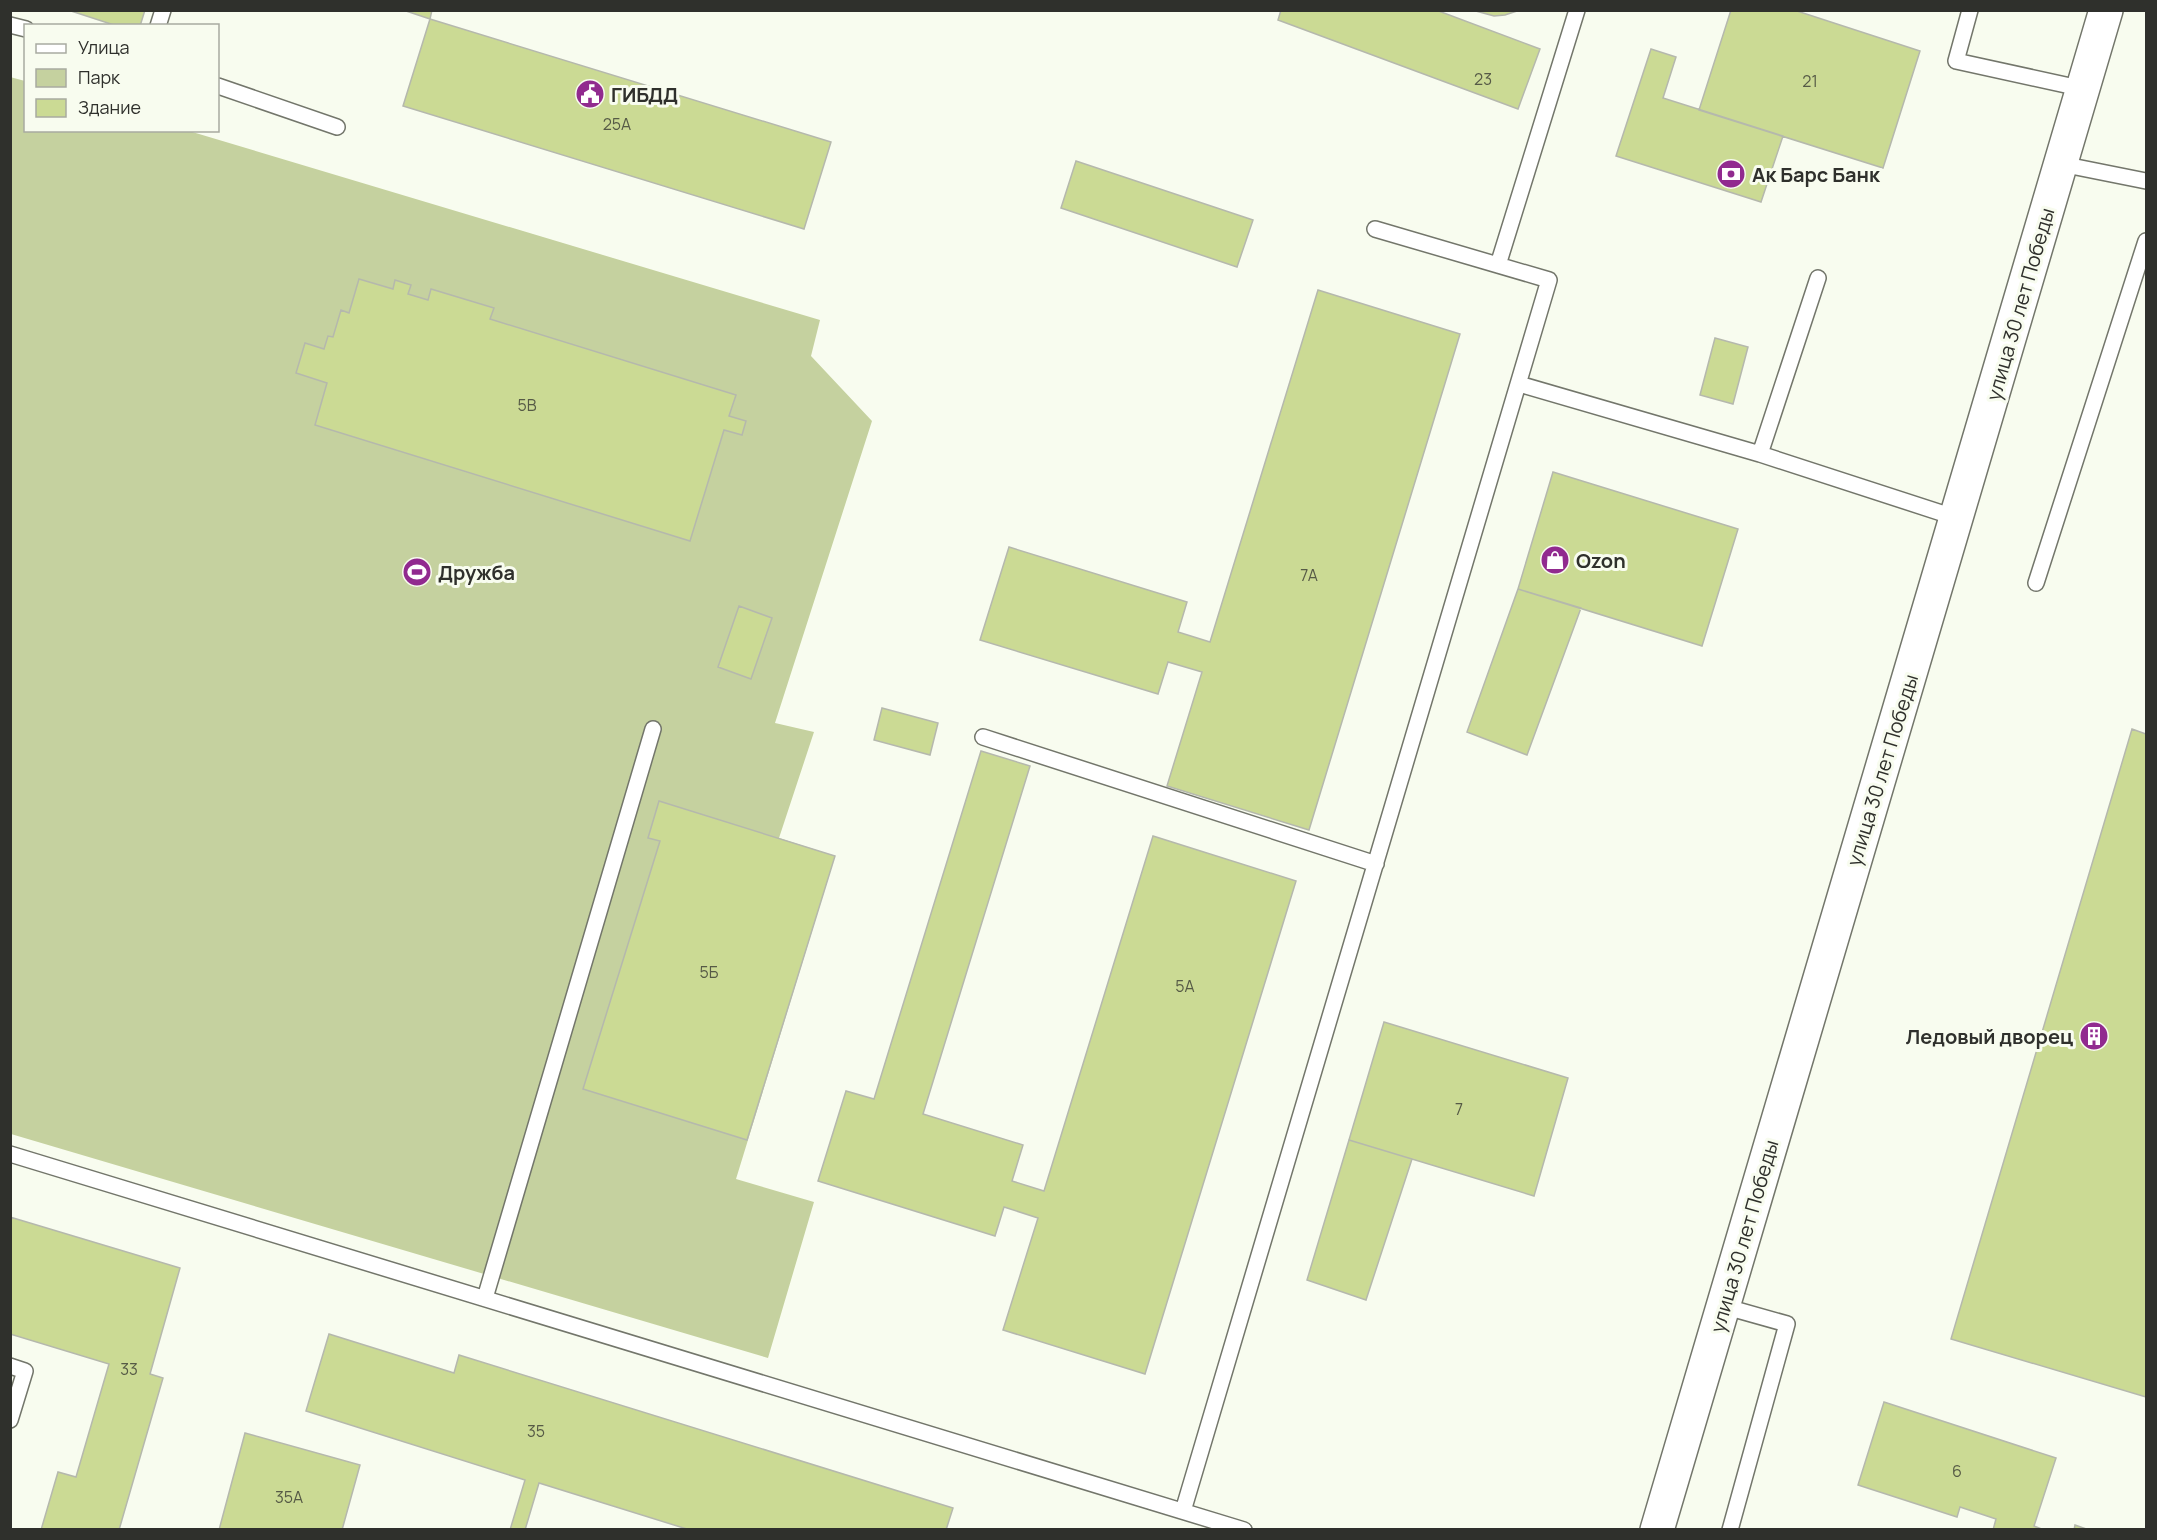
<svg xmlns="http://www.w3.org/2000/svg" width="2157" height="1540" viewBox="0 0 2157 1540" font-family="Manrope,sans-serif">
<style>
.green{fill:#c5d19f}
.building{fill:#cbda94;stroke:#b5b8ad;stroke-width:1.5}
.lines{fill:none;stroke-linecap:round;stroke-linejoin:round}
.service-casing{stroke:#73766b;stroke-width:18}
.tertiary-casing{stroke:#73766b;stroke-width:36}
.service{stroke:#fff;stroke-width:15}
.tertiary{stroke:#fff;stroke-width:33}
.labels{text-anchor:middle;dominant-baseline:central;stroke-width:6;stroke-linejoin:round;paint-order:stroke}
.number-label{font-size:16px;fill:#565a46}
.poi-label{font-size:20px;font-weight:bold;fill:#2f302c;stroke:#f8fcef;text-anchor:start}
.street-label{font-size:20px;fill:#2f302c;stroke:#f8fcef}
</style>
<rect width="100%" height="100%" fill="#f8fcef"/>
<path class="green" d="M 10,77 L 25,81 L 26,130 L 189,131 L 820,320 L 811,356 L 872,421 L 775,723 L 814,732 L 779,838 L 835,856 L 736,1179 L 814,1202 L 768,1358 L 11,1134 Z"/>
<path class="building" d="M 68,10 L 145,10 L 140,26 L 117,26 Z
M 403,10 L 432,10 L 430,19 Z
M 1281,10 L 1436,10 L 1540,49 L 1518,109 L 1278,20 Z
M 1472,10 L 1520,10 L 1505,15 L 1494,16 Z
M 1731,10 L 1794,10 L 1920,51 L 1883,168 L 1699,110 Z
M 430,19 L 831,142 L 804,229 L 403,106 Z
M 1651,49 L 1676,57 L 1663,98 L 1783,136 L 1761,202 L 1616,156 Z
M 1076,161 L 1253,220 L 1237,267 L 1061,208 Z
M 359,279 L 393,289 L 395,280 L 411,285 L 408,294 L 428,300 L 431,289 L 494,308 L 490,319 L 736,395 L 729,416 L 746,421 L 742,435 L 724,430 L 690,541 L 315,425 L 327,383 L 296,373 L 305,343 L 324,349 L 328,336 L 333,337 L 341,310 L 349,313 Z
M 1318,290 L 1460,334 L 1309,830 L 1167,786 L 1202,672 L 1168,662 L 1158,694 L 980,640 L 1009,547 L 1187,602 L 1178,632 L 1210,642 Z
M 1715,338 L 1748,347 L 1733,404 L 1700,395 Z
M 1553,472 L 1738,529 L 1702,646 L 1518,589 Z
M 1518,589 L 1581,608 L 1527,755 L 1467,732 Z
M 739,606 L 772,618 L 751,679 L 718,667 Z
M 882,708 L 938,723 L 930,755 L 874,740 Z
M 2132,729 L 2146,734 L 2146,1397 L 1951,1339 Z
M 981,751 L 1030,766 L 923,1114 L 1023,1145 L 1012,1181 L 1044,1191 L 1153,836 L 1296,881 L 1145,1374 L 1003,1330 L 1038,1218 L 1004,1207 L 995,1236 L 818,1181 L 846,1091 L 874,1099 Z
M 659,801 L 835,856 L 747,1140 L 583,1089 L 660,841 L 648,838 Z
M 1384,1022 L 1568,1078 L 1534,1196 L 1349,1140 Z
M 1349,1140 L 1412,1159 L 1366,1300 L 1307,1280 Z
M 10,1217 L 180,1268 L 150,1374 L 163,1378 L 119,1530 L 41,1530 L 58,1472 L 76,1477 L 109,1364 L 10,1334 Z
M 329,1334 L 454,1373 L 459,1355 L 953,1508 L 946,1530 L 690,1530 L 539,1483 L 525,1530 L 510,1530 L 525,1480 L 306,1411 Z
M 1884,1402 L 2056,1458 L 2034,1526 L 2044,1530 L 1993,1530 L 1996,1519 L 1960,1507 L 1957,1517 L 1858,1485 Z
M 245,1433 L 360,1465 L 342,1530 L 219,1530 Z
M 2075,1525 L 2089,1530 L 2074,1530 Z"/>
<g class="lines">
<g class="service-casing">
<path id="service" d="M 1970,10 L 1956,61 L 2084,89
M 10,25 L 26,29
M 158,26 L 163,10
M 218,86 L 337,127
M 2061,164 L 2146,181
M 1498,265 L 1577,10
M 1519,384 L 1760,454 L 1957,518
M 1760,454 L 1818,278
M 2036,583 L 2146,241
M 983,737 L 1376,864
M 10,1154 L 1244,1530
M 485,1298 L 653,729
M 1723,1306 L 1787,1324 L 1730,1530
M 10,1366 L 25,1371 L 10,1420
M 1183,1511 L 1549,280 L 1375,229"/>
</g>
<g class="tertiary-casing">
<path id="tertiary" d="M 1657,1530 L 2106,10"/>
</g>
<use href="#service" class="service"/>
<use href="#tertiary" class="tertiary"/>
</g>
<defs>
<g id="civic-disc" transform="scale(1.5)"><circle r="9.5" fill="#912a8f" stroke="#f8fcef"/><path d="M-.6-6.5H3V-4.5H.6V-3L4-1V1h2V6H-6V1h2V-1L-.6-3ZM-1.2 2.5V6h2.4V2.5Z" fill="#fff"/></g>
<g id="bank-disc" transform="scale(1.5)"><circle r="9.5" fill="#912a8f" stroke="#f8fcef"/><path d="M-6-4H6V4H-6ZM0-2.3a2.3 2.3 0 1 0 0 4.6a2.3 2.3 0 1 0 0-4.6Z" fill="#fff"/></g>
<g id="shop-disc" transform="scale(1.5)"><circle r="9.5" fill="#912a8f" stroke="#f8fcef"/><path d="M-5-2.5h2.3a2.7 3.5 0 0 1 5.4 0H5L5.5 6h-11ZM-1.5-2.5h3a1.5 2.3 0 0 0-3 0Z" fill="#fff"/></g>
<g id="stadium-disc" transform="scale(1.5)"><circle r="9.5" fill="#912a8f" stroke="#f8fcef"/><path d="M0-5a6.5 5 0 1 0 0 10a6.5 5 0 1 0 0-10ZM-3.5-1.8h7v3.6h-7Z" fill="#fff"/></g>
<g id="building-disc" transform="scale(1.5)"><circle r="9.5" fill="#912a8f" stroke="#f8fcef"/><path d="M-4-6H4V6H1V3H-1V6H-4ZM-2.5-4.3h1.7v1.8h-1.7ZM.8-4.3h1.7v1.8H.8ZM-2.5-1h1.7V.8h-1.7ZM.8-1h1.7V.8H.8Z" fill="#fff"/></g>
</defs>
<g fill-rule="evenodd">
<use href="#civic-disc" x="590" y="94"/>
<use href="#bank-disc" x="1731" y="174"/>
<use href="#shop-disc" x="1555" y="560"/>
<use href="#stadium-disc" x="417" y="572"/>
<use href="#building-disc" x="2094" y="1036"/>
</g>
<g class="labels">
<g class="number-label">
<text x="1483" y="79">23</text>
<text x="1810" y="81">21</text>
<text x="617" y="124">25А</text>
<text x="527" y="405">5В</text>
<text x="1309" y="575">7А</text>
<text x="709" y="972">5Б</text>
<text x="1185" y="986">5А</text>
<text x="1459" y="1109">7</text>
<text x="129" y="1369">33</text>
<text x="536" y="1431">35</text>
<text x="1957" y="1471">6</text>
<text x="289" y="1497">35А</text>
</g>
<g class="poi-label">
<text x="611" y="94">ГИБДД</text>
<text x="1752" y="174">Ак Барс Банк</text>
<text x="1576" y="560">Ozon</text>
<text x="438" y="572">Дружба</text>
<text x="2073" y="1036" text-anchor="end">Ледовый дворец</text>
</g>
<g class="street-label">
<text transform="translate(2020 304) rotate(-74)">улица 30 лет Победы</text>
<text transform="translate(1882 770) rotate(-73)">улица 30 лет Победы</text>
<text transform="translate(1744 1236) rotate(-74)">улица 30 лет Победы</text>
</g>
</g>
<rect width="2157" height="1540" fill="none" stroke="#2f302c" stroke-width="24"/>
<rect x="24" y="24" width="195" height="108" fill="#f8fcef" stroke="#a8aaa1" stroke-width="1.5"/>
<rect x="36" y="44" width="30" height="9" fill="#ffffff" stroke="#a8aaa1" stroke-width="1.5"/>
<text x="78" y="54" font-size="18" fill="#2f302c">Улица</text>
<rect x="36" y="69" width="30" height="18" fill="#c5d19f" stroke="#a8aaa1" stroke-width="1.5"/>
<text x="78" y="84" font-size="18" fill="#2f302c">Парк</text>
<rect x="36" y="99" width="30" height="18" fill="#cbda94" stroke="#a8aaa1" stroke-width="1.5"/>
<text x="78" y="114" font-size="18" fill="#2f302c">Здание</text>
</svg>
